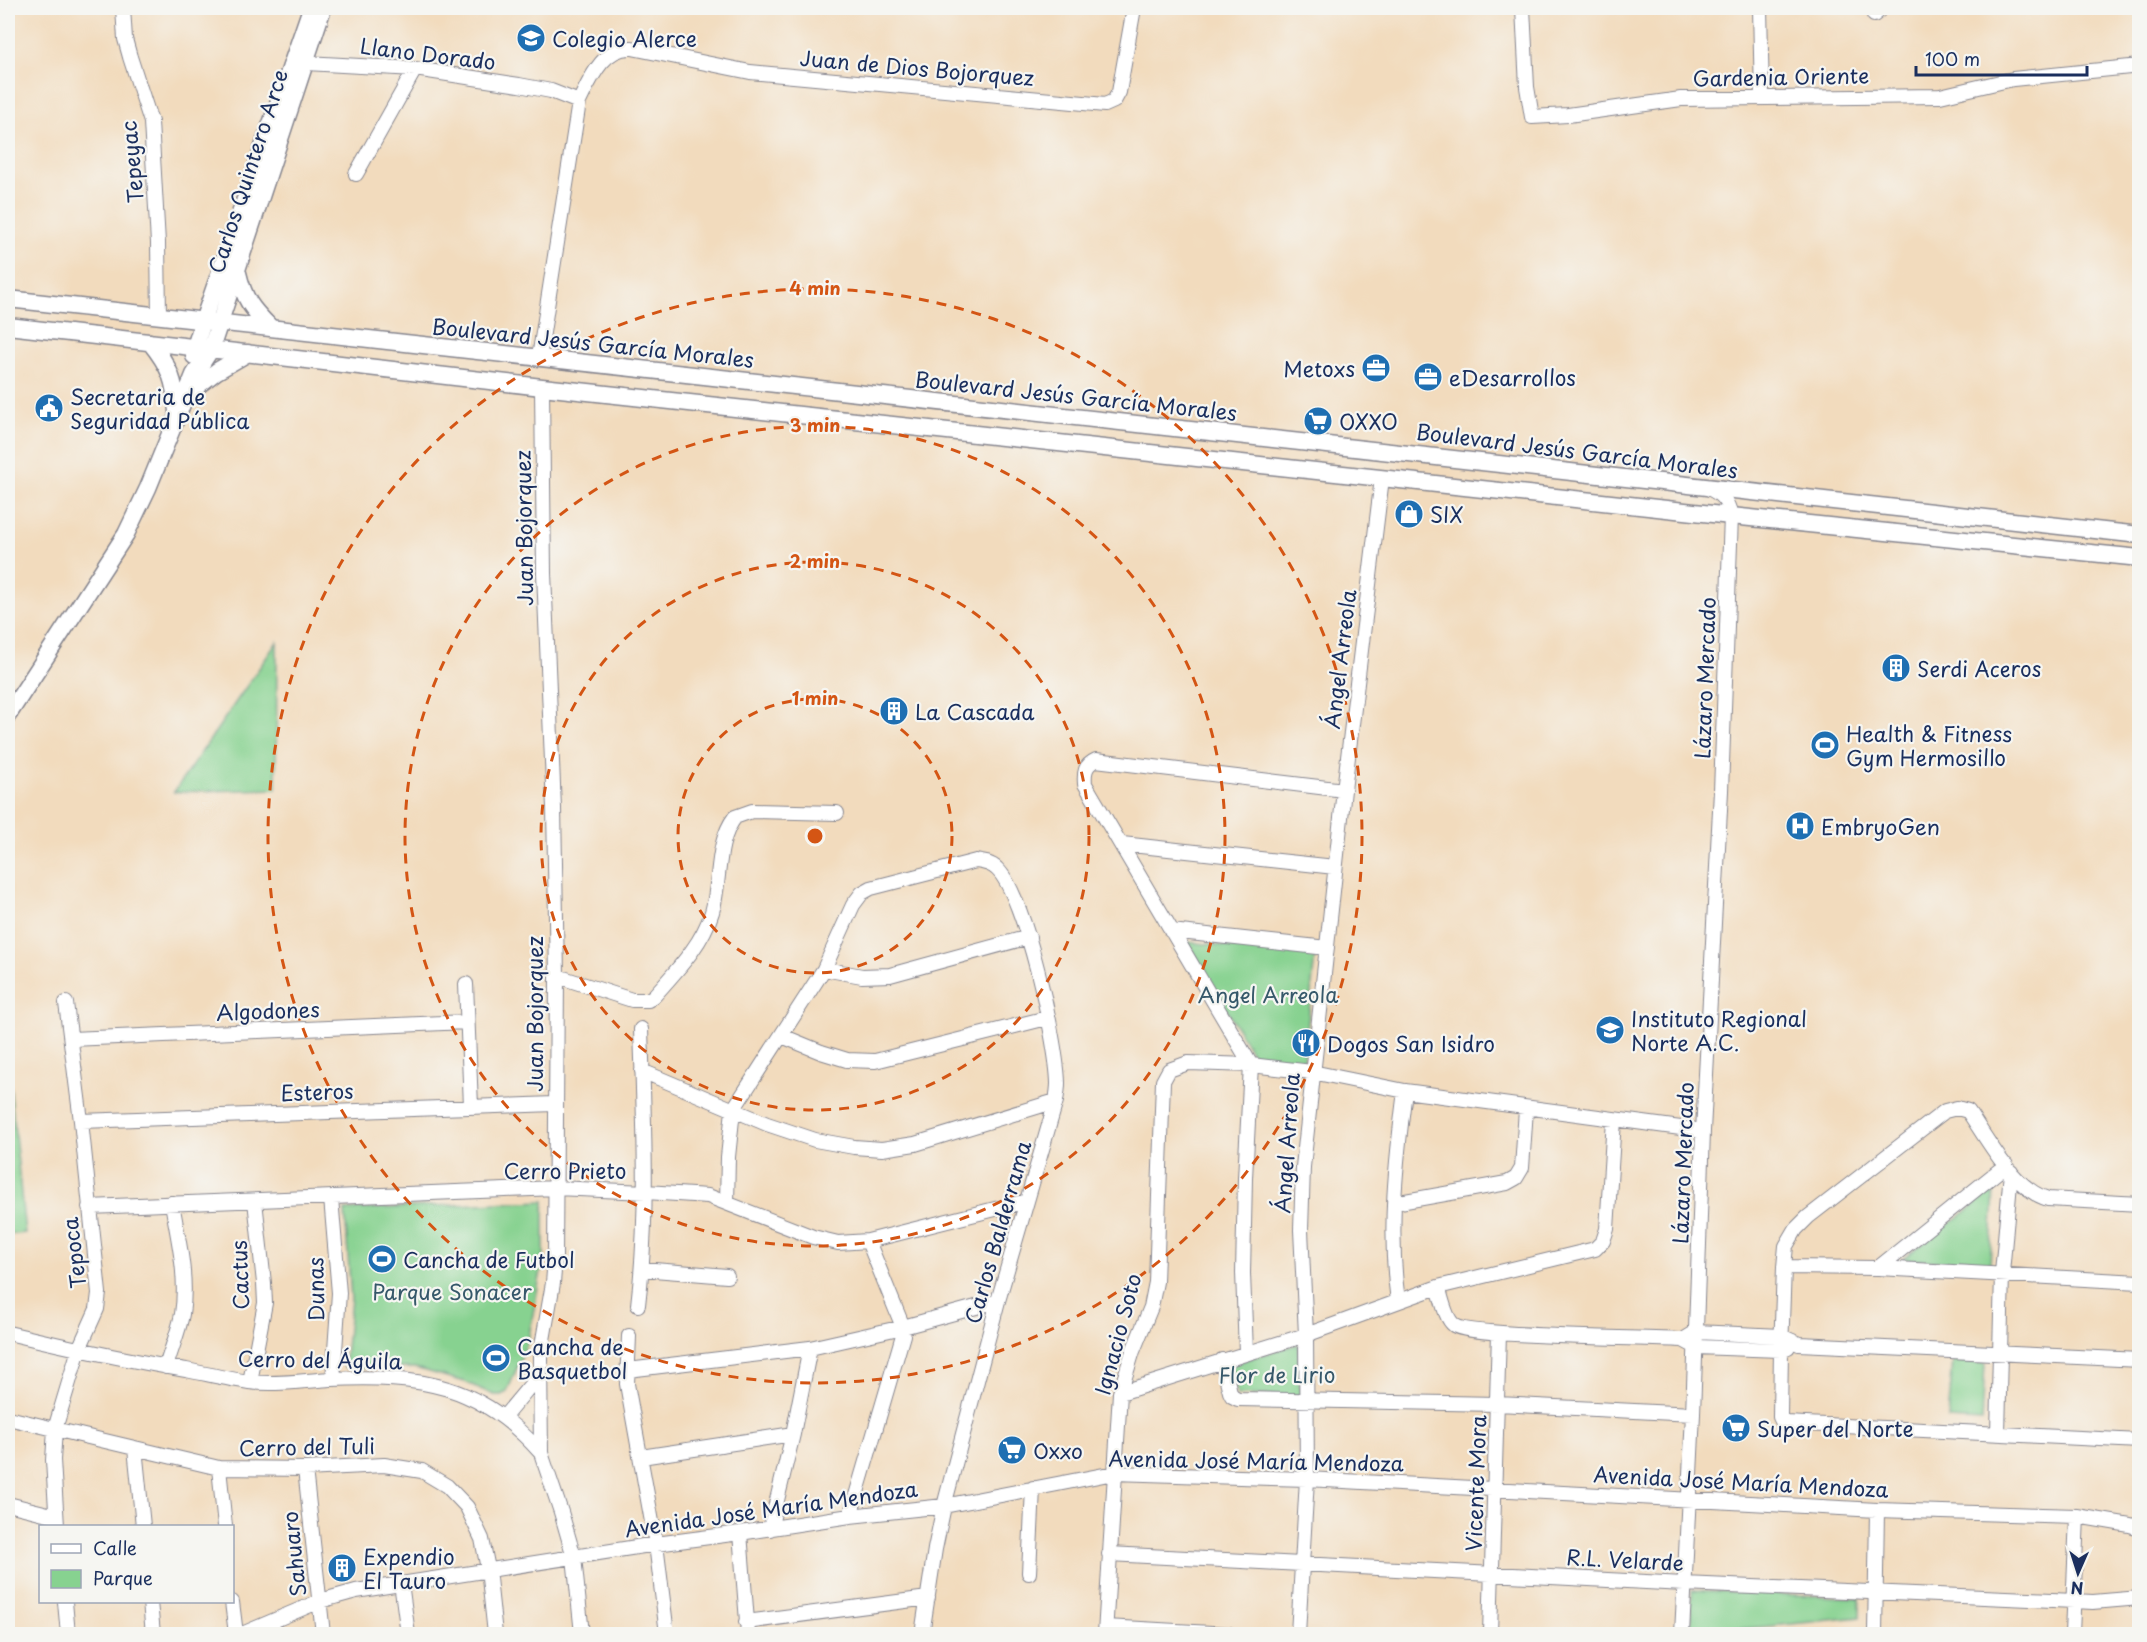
<svg xmlns="http://www.w3.org/2000/svg" width="2147" height="1642" viewBox="0 0 2147 1642" font-family="'Playpen Sans',sans-serif">
<style>
.green{fill:#87d290;stroke:#518077;stroke-width:1.5}
.lines{fill:none;stroke-linecap:round;stroke-linejoin:round}
.minor-casing{stroke:#86858e;stroke-width:16}
.major-casing{stroke:#86858e;stroke-width:19}
.minor{stroke:#fff;stroke-width:14}
.major{stroke:#fff;stroke-width:16}
.ring{fill:none;stroke:#d45514;stroke-width:3;stroke-dasharray:10 8}
.labels{text-anchor:middle;dominant-baseline:central;stroke-width:4.5;stroke-linejoin:round;paint-order:stroke}
.poi-label{font-size:21px;fill:#1b2f5e;stroke:#f6f6f2;text-anchor:start}
.street-label{font-size:21px;fill:#1b2f5e;stroke:#f6f6f2}
.park-label{font-size:21px;fill:#36586a;stroke:#f6f6f2}
.centre{fill:#d45514;stroke:#f6f6f2;stroke-width:3}
.ring-label{font-size:18px;text-anchor:middle;font-weight:bold;fill:#d45514;stroke:#f6f6f2;stroke-width:4.5;stroke-linejoin:round;paint-order:stroke}
</style>
<rect width="100%" height="100%" fill="#f6f6f2"/>
<filter id="ink" filterUnits="userSpaceOnUse"><feTurbulence type="fractalNoise" baseFrequency=".0167" numOctaves="2"/><feDisplacementMap in="SourceGraphic" scale="12" xChannelSelector="R" yChannelSelector="G"/><feConvolveMatrix kernelMatrix="1 2 1 2 8 2 1 2 1" color-interpolation-filters="sRGB"/></filter>
<filter id="wash" filterUnits="userSpaceOnUse"><feTurbulence type="fractalNoise" baseFrequency=".008" numOctaves="4" result="noise"/><feDisplacementMap in="SourceGraphic" scale="24" xChannelSelector="R" yChannelSelector="G"/><feGaussianBlur stdDeviation="1.35" result="paint"/><feColorMatrix in="noise" values="0 0 0 0 0 0 0 0 0 0 0 0 0 0 0 0 0 1.4 0 .05"/><feComposite in="paint" operator="in"/></filter>
<g filter="url(#wash)">
<rect width="100%" height="100%" fill="#f2dbbd"/>
<path class="green" d="M 277,642 L 276,789 L 174,792 Z
M 1187,942 L 1315,955 L 1304,1061 L 1253,1055 Z
M 8,1065 L 25,1233 L 8,1235 Z
M 1994,1191 L 1990,1265 L 1902,1259 Z
M 544,1201 L 544,1255 L 528,1341 L 507,1392 L 501,1395 L 494,1395 L 465,1382 L 415,1368 L 344,1368 L 351,1299 L 345,1210 Z
M 1298,1344 L 1300,1396 L 1237,1395 L 1231,1364 Z
M 1953,1361 L 1985,1363 L 1982,1421 L 1948,1419 Z
M 1692,1590 L 1860,1598 L 1860,1617 L 1690,1634 Z"/>
</g>
<g filter="url(#ink)">
<g class="lines">
<g class="minor-casing">
<path id="minor" d="M 123,8 L 125,39 L 130,57 L 151,122 L 158,243 L 159,316
M 1523,8 L 1527,87 L 1532,117 L 1568,115 L 1681,99 L 1940,96 L 2013,79 L 2140,66
M 1760,8 L 1762,98
M 1874,15 L 1882,8
M 306,63 L 415,69 L 519,85 L 551,91 L 579,102
M 356,174 L 415,69
M 539,358 L 579,102 C 590,80 603,46 632,48 L 750,72 L 1105,105 L 1114,101 L 1119,92 L 1134,8
M 542,387 L 544,573 L 554,808 L 557,976 L 555,1259 L 553,1283 L 540,1357 L 541,1453 L 561,1512 L 574,1557 L 582,1634
M 1122,844 L 1335,867
M 1171,931 L 1327,948
M 824,969 L 862,976 L 890,975 L 1029,937
M 557,976 L 632,1000 L 648,1000 L 654,996 C 676,971 702,945 712,912 C 721,882 715,843 735,817 L 752,811 L 837,813
M 466,984 L 471,1106
M 782,1036 L 821,1052 L 847,1060 L 875,1061 L 1047,1018
M 71,1039 L 467,1022
M 642,1071 L 767,1124 L 815,1140 L 854,1147 L 882,1149 L 915,1144 L 1056,1101
M 81,1121 L 554,1104
M 331,1198 L 339,1293 L 333,1379
M 727,1203 L 728,1157 L 733,1110 L 824,969 L 853,905 L 862,893 L 871,888 L 976,861 C 983,862 991,863 997,869 C 1025,895 1057,1043 1058,1083 C 1058,1089 1057,1095 1056,1101 L 998,1301 L 944,1506 L 935,1549 L 922,1634
M 1394,1203 L 1507,1183 L 1516,1178 L 1522,1168 L 1526,1109
M 2140,1204 L 2048,1199 C 2013,1189 1988,1140 1968,1111 L 1957,1108 L 1945,1111 L 1808,1217 L 1796,1229 L 1786,1246 L 1784,1267 L 1781,1350 L 1780,1417 L 1782,1421 L 1786,1423 L 2140,1441
M 89,1207 L 556,1188 L 646,1192 L 708,1196 L 813,1237 L 838,1243 L 868,1241 L 1027,1201
M 1784,1267 L 1878,1268 L 2140,1282
M 1878,1268 L 2006,1165
M 642,1269 L 727,1276
M 1438,1287 C 1442,1298 1445,1318 1454,1325 C 1467,1337 1652,1338 1683,1340 L 1696,1347 L 1781,1350 L 1788,1347
M 1398,1301 C 1388,1231 1396,1161 1405,1091
M 638,1305 C 649,1213 644,1121 641,1029
M 8,1333 C 67,1347 126,1360 186,1370 C 207,1374 228,1379 249,1382 C 277,1385 304,1381 331,1379 C 420,1375 481,1384 541,1453
M 629,1336 L 627,1384 L 656,1544 L 667,1634
M 1683,1340 L 1696,1332 L 1781,1336 L 1799,1344 L 2140,1360
M 1246,1353 L 1243,1273 L 1245,1178 L 1251,1065 L 1085,784 C 1084,772 1085,765 1096,760 L 1344,790
M 1222,1360 L 1230,1392 L 1232,1396 L 1238,1399 L 1498,1404 L 1693,1414
M 166,1367 C 171,1349 179,1331 182,1314 C 188,1277 178,1239 172,1203
M 628,1370 L 810,1348 L 903,1327 L 998,1301
M 250,1382 L 265,1303 L 264,1283 L 255,1201
M 1120,1393 L 1306,1335 L 1438,1287 L 1595,1249 L 1603,1241 L 1607,1229 L 1614,1120
M 504,1417 L 539,1375
M 8,1418 L 219,1468 L 305,1469 L 384,1465 L 422,1471 L 447,1486 L 467,1507 L 482,1539 L 488,1569 L 495,1634
M 1998,1433 L 2002,1273 L 2011,1172
M 135,1448 L 143,1526
M 641,1457 L 793,1434
M 219,1468 L 225,1526
M 305,1469 L 323,1634
M 8,1504 L 56,1516
M 850,1516 L 903,1335 L 903,1327 L 868,1241
M 57,1526 L 53,1460 L 55,1429 L 79,1349 L 97,1309 L 99,1293 L 81,1121 L 66,1003
M 770,1529 L 793,1434 L 810,1348
M 740,1533 L 748,1634
M 1109,1554 L 1684,1584 L 2074,1601 L 2093,1602 L 2140,1598
M 1029,1573 L 1033,1488
M 401,1583 L 408,1634
M 65,1602 L 68,1634
M 150,1602 L 153,1634
M 232,1602 L 236,1634
M 746,1622 L 928,1598
M 1106,1627 L 1229,1634
M 242,1634 L 320,1601 L 356,1591 L 656,1544 L 740,1533 L 850,1516 L 944,1506 L 1114,1473 L 1307,1479 L 1877,1510 L 2077,1516 L 2130,1525 L 2140,1528
M 1105,1634 L 1120,1393 L 1133,1351 L 1151,1307 L 1156,1282 L 1163,1081 L 1169,1070 L 1188,1063 L 1251,1065 L 1312,1072 L 1405,1091 L 1703,1131
M 1298,1634 L 1307,1479 L 1306,1335 L 1301,1230 L 1303,1167 L 1344,790 L 1382,478
M 1490,1634 L 1499,1333
M 1682,1634 L 1693,1414 L 1703,1131 L 1721,791 L 1731,516 C 1728,502 1722,494 1708,488
M 1875,1634 L 1877,1510
M 2072,1634 L 2077,1516"/>
</g>
<g class="major-casing">
<path id="major" d="M 238,273 C 244,299 251,308 270,327
M 8,299 L 2140,535
M 8,326 L 542,387 L 1731,516 L 2140,558
M 150,342 C 170,367 175,380 177,412
M 194,356 L 195,347 L 203,321 L 311,8
M 187,394 L 217,371 L 248,353
M 8,715 L 126,534 L 148,488 L 194,375 L 211,349 L 323,8"/>
</g>
<use href="#minor" class="minor"/>
<use href="#major" class="major"/>
</g>
</g>
<g class="ring">
<circle cx="815" cy="836" r="137"/>
<circle cx="815" cy="836" r="274"/>
<circle cx="815" cy="836" r="410"/>
<circle cx="815" cy="836" r="547"/>
</g>
<defs>
<g id="school-disc" transform="scale(1.5)"><circle r="9.5" fill="#1f6fb2" stroke="#f6f6f2"/><path d="M0-5L7-2L0 1L-7-2ZM-4 1L0 2.5L4 1V4Q0 6-4 4Z" fill="#fff"/></g>
<g id="office-disc" transform="scale(1.5)"><circle r="9.5" fill="#1f6fb2" stroke="#f6f6f2"/><path d="M-6-3h4V-5.5h4V-3h4V5H-6ZM-1-4.5V-3h2v-1.5ZM-6 0V1H6V0Z" fill="#fff"/></g>
<g id="civic-disc" transform="scale(1.5)"><circle r="9.5" fill="#1f6fb2" stroke="#f6f6f2"/><path d="M-.6-6.5H3V-4.5H.6V-3L4-1V1h2V6H-6V1h2V-1L-.6-3ZM-1.2 2.5V6h2.4V2.5Z" fill="#fff"/></g>
<g id="supermarket-disc" transform="scale(1.5)"><circle r="9.5" fill="#1f6fb2" stroke="#f6f6f2"/><path d="M-6-5.5h2.5l.6 2H6L4.5 2H-2.5L-4.4-4H-6ZM-1.5 3.2a1.3 1.3 0 1 0 .1 0ZM3 3.2a1.3 1.3 0 1 0 .1 0Z" fill="#fff"/></g>
<g id="shop-disc" transform="scale(1.5)"><circle r="9.5" fill="#1f6fb2" stroke="#f6f6f2"/><path d="M-5-2.5h2.3a2.7 3.5 0 0 1 5.4 0H5L5.5 6h-11ZM-1.5-2.5h3a1.5 2.3 0 0 0-3 0Z" fill="#fff"/></g>
<g id="building-disc" transform="scale(1.5)"><circle r="9.5" fill="#1f6fb2" stroke="#f6f6f2"/><path d="M-4-6H4V6H1V3H-1V6H-4ZM-2.5-4.3h1.7v1.8h-1.7ZM.8-4.3h1.7v1.8H.8ZM-2.5-1h1.7V.8h-1.7ZM.8-1h1.7V.8H.8Z" fill="#fff"/></g>
<g id="stadium-disc" transform="scale(1.5)"><circle r="9.5" fill="#1f6fb2" stroke="#f6f6f2"/><path d="M0-5a6.5 5 0 1 0 0 10a6.5 5 0 1 0 0-10ZM-3.5-1.8h7v3.6h-7Z" fill="#fff"/></g>
<g id="hospital-disc" transform="scale(1.5)"><circle r="9.5" fill="#1f6fb2" stroke="#f6f6f2"/><path d="M-5-5h3v3.5h4V-5h3V5h-3V1.5h-4V5h-3Z" fill="#fff"/></g>
<g id="restaurant-disc" transform="scale(1.5)"><circle r="9.5" fill="#1f6fb2" stroke="#f6f6f2"/><path d="M-5-6h1v4h1v-4h1v4h1v-4h1v5L-1.5 .5V6h-2V.5L-5-1ZM5-6V6H3V1.5H1.5Q1.5-4 5-6Z" fill="#fff"/></g>
</defs>
<g fill-rule="evenodd">
<use href="#school-disc" x="531" y="38"/>
<use href="#office-disc" x="1376" y="368"/>
<use href="#office-disc" x="1428" y="377"/>
<use href="#civic-disc" x="49" y="408"/>
<use href="#supermarket-disc" x="1318" y="421"/>
<use href="#shop-disc" x="1409" y="514"/>
<use href="#building-disc" x="1896" y="668"/>
<use href="#building-disc" x="894" y="711"/>
<use href="#stadium-disc" x="1825" y="745"/>
<use href="#hospital-disc" x="1800" y="826"/>
<use href="#school-disc" x="1610" y="1030"/>
<use href="#restaurant-disc" x="1306" y="1043"/>
<use href="#stadium-disc" x="382" y="1259"/>
<use href="#stadium-disc" x="496" y="1358"/>
<use href="#supermarket-disc" x="1736" y="1428"/>
<use href="#supermarket-disc" x="1012" y="1450"/>
<use href="#building-disc" x="342" y="1568"/>
</g>
<g class="labels">
<g class="poi-label">
<text x="552" y="38">Colegio Alerce</text>
<text x="1355" y="368" text-anchor="end">Metoxs</text>
<text x="1449" y="377">eDesarrollos</text>
<text x="70" y="396">Secretaria de<tspan x="70" dy="24">Seguridad Pública</tspan></text>
<text x="1339" y="421">OXXO</text>
<text x="1430" y="514">SIX</text>
<text x="1917" y="668">Serdi Aceros</text>
<text x="915" y="711">La Cascada</text>
<text x="1846" y="733">Health &amp; Fitness<tspan x="1846" dy="24">Gym Hermosillo</tspan></text>
<text x="1821" y="826">EmbryoGen</text>
<text x="1631" y="1018">Instituto Regional<tspan x="1631" dy="24">Norte A.C.</tspan></text>
<text x="1327" y="1043">Dogos San Isidro</text>
<text x="403" y="1259">Cancha de Futbol</text>
<text x="517" y="1346">Cancha de<tspan x="517" dy="24">Basquetbol</tspan></text>
<text x="1757" y="1428">Super del Norte</text>
<text x="1033" y="1450">Oxxo</text>
<text x="363" y="1556">Expendio<tspan x="363" dy="24">El Tauro</tspan></text>
</g>
<g class="street-label">
<text transform="translate(428 53) rotate(7)">Llano Dorado</text>
<text transform="translate(917 67) rotate(5)">Juan de Dios Bojorquez</text>
<text transform="translate(1781 76) rotate(-1)">Gardenia Oriente</text>
<text transform="translate(131 162) rotate(-95)">Tepeyac</text>
<text transform="translate(247 171) rotate(-72)">Carlos Quintero Arce</text>
<text transform="translate(593 342) rotate(6)">Boulevard Jesús García Morales</text>
<text transform="translate(1076 395) rotate(6)">Boulevard Jesús García Morales</text>
<text transform="translate(1577 450) rotate(7)">Boulevard Jesús García Morales</text>
<text transform="translate(523 528) rotate(-91)">Juan Bojorquez</text>
<text transform="translate(1339 659) rotate(-83)">Ángel Arreola</text>
<text transform="translate(1704 678) rotate(-88)">Lázaro Mercado</text>
<text transform="translate(268 1010) rotate(-2)">Algodones</text>
<text transform="translate(534 1014) rotate(-90)">Juan Bojorquez</text>
<text transform="translate(317 1091) rotate(-2)">Esteros</text>
<text transform="translate(1286 1143) rotate(-86)">Ángel Arreola</text>
<text transform="translate(1682 1163) rotate(-88)">Lázaro Mercado</text>
<text x="565" y="1170">Cerro Prieto</text>
<text transform="translate(997 1232) rotate(-74)">Carlos Balderrama</text>
<text transform="translate(73 1253) rotate(-97)">Tepoca</text>
<text transform="translate(239 1275) rotate(-92)">Cactus</text>
<text transform="translate(315 1289) rotate(-91)">Dunas</text>
<text transform="translate(1117 1334) rotate(-75)">Ignacio Soto</text>
<text transform="translate(320 1359) rotate(1)">Cerro del Águila</text>
<text transform="translate(307 1446) rotate(-1)">Cerro del Tuli</text>
<text transform="translate(1256 1460) rotate(1)">Avenida José María Mendoza</text>
<text transform="translate(1741 1481) rotate(3)">Avenida José María Mendoza</text>
<text transform="translate(1475 1483) rotate(-88)">Vicente Mora</text>
<text transform="translate(771 1508) rotate(-8)">Avenida José María Mendoza</text>
<text transform="translate(293 1554) rotate(-96)">Sahuaro</text>
<text transform="translate(1625 1559) rotate(3)">R.L. Velarde</text>
</g>
<g class="park-label">
<text x="1268" y="994">Angel Arreola</text>
<text x="452" y="1291">Parque Sonacer</text>
<text x="1277" y="1374">Flor de Lirio</text>
</g>
</g>
<circle cx="815" cy="836" r="9" class="centre"/>
<g class="ring-label">
<text x="815" y="295">4 min</text>
<text x="815" y="432">3 min</text>
<text x="815" y="568">2 min</text>
<text x="815" y="705">1 min</text>
</g>
<rect width="2147" height="1642" fill="none" stroke="#f6f6f2" stroke-width="30"/>
<rect x="39" y="1525" width="195" height="78" fill="#f6f6f2" stroke="#9ea6b7" stroke-width="1.5"/>
<rect x="51" y="1544" width="30" height="9" fill="#ffffff" stroke="#9ea6b7" stroke-width="1.5"/>
<text x="93" y="1555" font-size="18" fill="#1b2f5e">Calle</text>
<rect x="51" y="1570" width="30" height="18" fill="#87d290" stroke="#9ea6b7" stroke-width="1.5"/>
<text x="93" y="1585" font-size="18" fill="#1b2f5e">Parque</text>
<g transform="translate(2078 1573) rotate(183)" stroke="#f6f6f2" stroke-width="4.5" paint-order="stroke">
<path d="M0-4.5L10 22L0 15L-10 22Z" fill="#1b2f5e"/>
<text y="-9" font-size="16" font-weight="bold" text-anchor="middle" fill="#1b2f5e">N</text>
</g>
<path d="M1916 66v9h171v-9" fill="none" stroke="#1b2f5e" stroke-width="3"/>
<text x="1925" y="66" font-size="18" fill="#1b2f5e" stroke="#f6f6f2" stroke-width="4.5" paint-order="stroke">100 m</text>
</svg>
